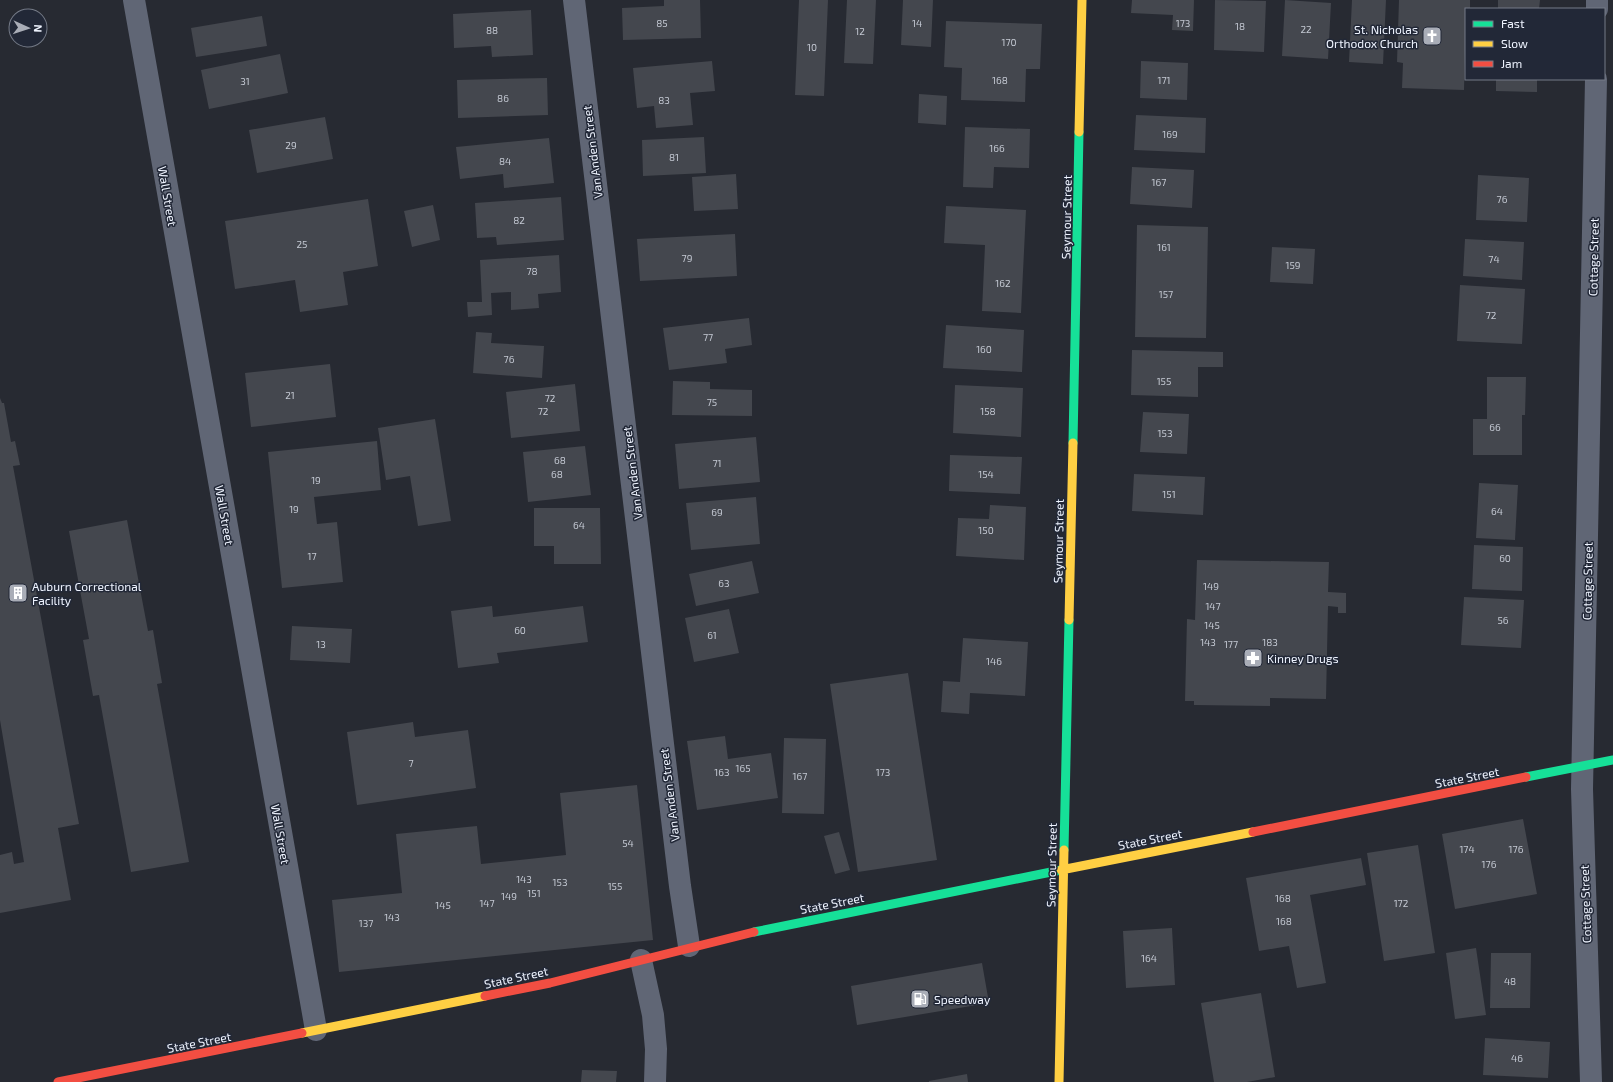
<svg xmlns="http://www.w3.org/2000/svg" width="1613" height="1082" viewBox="0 0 1613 1082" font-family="'Exo 2',sans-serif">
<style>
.building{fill:#44474e}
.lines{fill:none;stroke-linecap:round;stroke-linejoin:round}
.street{stroke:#606675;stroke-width:22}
.fast{stroke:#16e098;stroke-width:9}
.slow{stroke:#ffcf43;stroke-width:9}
.jam{stroke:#f24e42;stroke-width:9}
.labels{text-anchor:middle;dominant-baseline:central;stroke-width:3;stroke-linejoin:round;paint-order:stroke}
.number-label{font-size:10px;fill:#c4c9d3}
.poi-label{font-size:12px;fill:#eff4ff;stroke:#222837;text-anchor:start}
.street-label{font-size:12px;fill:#eff4ff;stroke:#222837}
</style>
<rect width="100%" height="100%" fill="#272a32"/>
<path class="building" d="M 664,0 L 700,0 L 701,38 L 623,40 L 622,8 L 664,6 Z
M 799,0 L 828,0 L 824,96 L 795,95 Z
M 847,0 L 876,0 L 873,64 L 844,63 Z
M 903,0 L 933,0 L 931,47 L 901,45 Z
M 1132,0 L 1194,0 L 1193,31 L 1172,30 L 1173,15 L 1131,13 Z
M 1215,0 L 1266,1 L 1264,52 L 1214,50 Z
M 1285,0 L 1331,3 L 1328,59 L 1282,56 Z
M 1352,0 L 1386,0 L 1383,64 L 1349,62 Z
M 1399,0 L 1470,0 L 1470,9 L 1466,9 L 1464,90 L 1402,88 L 1403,63 L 1397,62 Z
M 1498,0 L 1540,0 L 1539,9 L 1498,9 Z
M 531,10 L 533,55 L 492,57 L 491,46 L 454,48 L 453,14 Z
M 262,16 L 267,46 L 196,57 L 191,28 Z
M 946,21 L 1042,24 L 1040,69 L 1026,69 L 1025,102 L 961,100 L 962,68 L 944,67 Z
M 280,54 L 288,93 L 209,109 L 201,70 Z
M 712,61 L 715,91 L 690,93 L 693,125 L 656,128 L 654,106 L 637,108 L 633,68 Z
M 1141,61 L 1188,63 L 1187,100 L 1140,98 Z
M 547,78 L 548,115 L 458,118 L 457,80 Z
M 1496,79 L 1537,79 L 1537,92 L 1496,91 Z
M 919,94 L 947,96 L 946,125 L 918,123 Z
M 1136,115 L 1206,118 L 1205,153 L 1134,150 Z
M 325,117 L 333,159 L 257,173 L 249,130 Z
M 965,127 L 1030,129 L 1029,168 L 994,167 L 993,188 L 963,187 Z
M 704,137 L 706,173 L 643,176 L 642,140 Z
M 549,138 L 554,183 L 504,188 L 503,174 L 460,179 L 456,147 Z
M 1132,167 L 1194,170 L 1192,208 L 1130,204 Z
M 736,174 L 738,209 L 694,211 L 692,177 Z
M 1478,175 L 1529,178 L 1527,222 L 1476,220 Z
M 561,197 L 564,240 L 497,245 L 496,237 L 477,238 L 475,203 Z
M 368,199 L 378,266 L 343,272 L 348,305 L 300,312 L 295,280 L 235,289 L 225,221 Z
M 433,205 L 440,240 L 412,247 L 404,211 Z
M 946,206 L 1026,210 L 1021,313 L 982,311 L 985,245 L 944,243 Z
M 1137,225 L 1208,227 L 1206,338 L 1135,337 Z
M 735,234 L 737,276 L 640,281 L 637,239 Z
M 1465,239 L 1524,242 L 1522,280 L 1463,276 Z
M 1272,247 L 1315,249 L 1313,284 L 1270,282 Z
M 559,255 L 561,292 L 538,294 L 539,308 L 511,310 L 511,292 L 491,293 L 492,315 L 468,317 L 467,302 L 482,302 L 480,260 Z
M 1460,285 L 1525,289 L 1522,344 L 1457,341 Z
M 749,318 L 752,345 L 725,349 L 727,363 L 669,370 L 663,328 Z
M 946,325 L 1024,330 L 1022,372 L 943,368 Z
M 476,332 L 492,333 L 491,343 L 544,346 L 542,378 L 473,373 Z
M 1132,350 L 1223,352 L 1223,367 L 1198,367 L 1198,397 L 1131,395 Z
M 330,364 L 336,417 L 251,427 L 245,373 Z
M 1487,377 L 1526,377 L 1525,415 L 1522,415 L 1522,455 L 1473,455 L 1473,419 L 1487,419 Z
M 673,381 L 710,382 L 710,389 L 752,390 L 752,416 L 672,415 Z
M 575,384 L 580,431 L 511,438 L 506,392 Z
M 955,385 L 1023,388 L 1021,437 L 953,433 Z
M 0,398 L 2,403 L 4,403 L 11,442 L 15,441 L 20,465 L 13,466 L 79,824 L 58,828 L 71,900 L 0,913 L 0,855 L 12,852 L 14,864 L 24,862 L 0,720 Z
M 1143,412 L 1189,414 L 1187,454 L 1140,452 Z
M 435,419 L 451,521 L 418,526 L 410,476 L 386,480 L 378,428 Z
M 756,437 L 760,482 L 679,489 L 675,444 Z
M 377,441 L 381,490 L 314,497 L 317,524 L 337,522 L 343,582 L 282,588 L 268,452 Z
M 585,446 L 591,495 L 528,502 L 523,452 Z
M 950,455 L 1022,457 L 1020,494 L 949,491 Z
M 1134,474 L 1205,477 L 1203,515 L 1132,511 Z
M 1479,483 L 1518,485 L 1515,540 L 1476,538 Z
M 756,497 L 760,544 L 691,550 L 686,503 Z
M 990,505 L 1026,507 L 1024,560 L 956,556 L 958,518 L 989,519 Z
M 534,508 L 600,508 L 601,564 L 554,564 L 554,546 L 534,546 Z
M 127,520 L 148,631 L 153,630 L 162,683 L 157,684 L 189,862 L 131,872 L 99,695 L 93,696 L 83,640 L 89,639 L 69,531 Z
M 1474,545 L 1523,547 L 1522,591 L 1472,589 Z
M 1197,560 L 1329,562 L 1328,592 L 1346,593 L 1346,613 L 1338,613 L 1338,607 L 1328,606 L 1326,699 L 1270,698 L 1270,706 L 1194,705 L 1194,701 L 1185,701 L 1187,619 L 1195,620 Z
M 752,561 L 759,593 L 696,606 L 689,574 Z
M 1464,597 L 1524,600 L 1521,648 L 1461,645 Z
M 492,606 L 493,617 L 583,606 L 588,642 L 497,653 L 499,663 L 458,668 L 451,611 Z
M 729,609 L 739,653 L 694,662 L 685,618 Z
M 292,626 L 352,629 L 350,663 L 290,660 Z
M 963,638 L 1028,642 L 1025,696 L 970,693 L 969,714 L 941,712 L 943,681 L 960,682 Z
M 908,673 L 937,860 L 858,872 L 830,684 Z
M 413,722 L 415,737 L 468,730 L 476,788 L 357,805 L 347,732 Z
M 725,736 L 728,759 L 771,753 L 778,798 L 697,810 L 687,741 Z
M 784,738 L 826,739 L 824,814 L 782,813 Z
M 637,785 L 653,940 L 339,972 L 332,900 L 402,893 L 396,834 L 477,826 L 481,864 L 566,855 L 560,793 Z
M 1523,819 L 1537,894 L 1455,909 L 1442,834 Z
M 839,832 L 850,870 L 835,874 L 824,836 Z
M 1418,845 L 1435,953 L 1384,961 L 1367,853 Z
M 1361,858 L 1366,885 L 1310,895 L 1326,983 L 1297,988 L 1289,946 L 1259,951 L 1246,878 Z
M 1172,928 L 1175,985 L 1126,988 L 1123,931 Z
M 1476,948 L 1486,1015 L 1455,1019 L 1446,953 Z
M 1491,953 L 1531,953 L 1530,1008 L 1490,1008 Z
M 982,963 L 989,1003 L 857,1025 L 851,986 Z
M 1261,993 L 1275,1077 L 1247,1082 L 1214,1082 L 1201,1003 Z
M 1485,1038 L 1550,1042 L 1548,1078 L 1483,1075 Z
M 582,1070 L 617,1071 L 616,1082 L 581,1082 Z
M 967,1074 L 968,1082 L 929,1082 L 929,1081 Z"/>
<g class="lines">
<path class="street" d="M 134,0 L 316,1030
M 574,0 L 680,886 L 689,946
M 1597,9 L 1597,0
M 641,960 L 653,1015 L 656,1049 L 655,1082
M 1591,1082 L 1582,789 L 1596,79"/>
<path class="fast" d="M 1073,443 L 1079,132
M 1526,777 L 1613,760
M 1064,850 L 1069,620
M 754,932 L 1061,870"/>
<path class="slow" d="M 1079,132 L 1082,0
M 1069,620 L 1073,443
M 1061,870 L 1253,832
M 302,1033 L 485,996
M 1059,1082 L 1064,850"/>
<path class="jam" d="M 1253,832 L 1526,777
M 485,996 L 550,983 L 754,932
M 58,1082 L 302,1033"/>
</g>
<defs>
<g id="church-square" transform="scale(1)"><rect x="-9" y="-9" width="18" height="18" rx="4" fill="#a9adb7" stroke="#222837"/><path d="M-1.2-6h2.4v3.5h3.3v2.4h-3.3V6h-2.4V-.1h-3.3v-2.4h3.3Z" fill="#fff"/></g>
<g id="building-square" transform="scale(1)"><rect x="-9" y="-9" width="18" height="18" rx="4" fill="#a9adb7" stroke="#222837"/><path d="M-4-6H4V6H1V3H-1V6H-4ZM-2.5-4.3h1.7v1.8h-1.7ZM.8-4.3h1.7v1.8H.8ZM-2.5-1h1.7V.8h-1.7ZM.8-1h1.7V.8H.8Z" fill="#fff"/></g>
<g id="pharmacy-square" transform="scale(1)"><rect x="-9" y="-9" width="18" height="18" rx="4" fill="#a9adb7" stroke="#222837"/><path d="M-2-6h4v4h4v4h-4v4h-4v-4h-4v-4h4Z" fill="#fff"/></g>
<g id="fuel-square" transform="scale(1)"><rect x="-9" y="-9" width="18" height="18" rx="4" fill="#a9adb7" stroke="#222837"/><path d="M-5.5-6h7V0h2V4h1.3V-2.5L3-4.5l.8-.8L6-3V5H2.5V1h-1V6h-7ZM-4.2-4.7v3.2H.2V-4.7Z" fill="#fff"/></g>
</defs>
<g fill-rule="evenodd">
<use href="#church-square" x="1432" y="36"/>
<use href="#building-square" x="18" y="593"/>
<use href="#pharmacy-square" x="1253" y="658"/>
<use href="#fuel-square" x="920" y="999"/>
</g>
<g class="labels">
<g class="number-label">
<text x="662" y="23">85</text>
<text x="917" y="23">14</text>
<text x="1183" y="23">173</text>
<text x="1240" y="26">18</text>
<text x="1306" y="29">22</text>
<text x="492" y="30">88</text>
<text x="860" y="31">12</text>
<text x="1009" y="42">170</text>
<text x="812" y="47">10</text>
<text x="1000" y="80">168</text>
<text x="1164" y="80">171</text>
<text x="245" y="81">31</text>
<text x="503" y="98">86</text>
<text x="664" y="100">83</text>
<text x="1170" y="134">169</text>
<text x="291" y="145">29</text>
<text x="997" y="148">166</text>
<text x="674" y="157">81</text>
<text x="505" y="161">84</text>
<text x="1159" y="182">167</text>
<text x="1502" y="199">76</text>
<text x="519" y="220">82</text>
<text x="302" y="244">25</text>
<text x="1164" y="247">161</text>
<text x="687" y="258">79</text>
<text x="1494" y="259">74</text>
<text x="1293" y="265">159</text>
<text x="532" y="271">78</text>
<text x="1003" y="283">162</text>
<text x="1166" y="294">157</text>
<text x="1491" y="315">72</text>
<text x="708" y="337">77</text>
<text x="984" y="349">160</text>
<text x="509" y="359">76</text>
<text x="1164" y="381">155</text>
<text x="290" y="395">21</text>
<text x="550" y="398">72</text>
<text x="712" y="402">75</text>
<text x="543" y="411">72</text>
<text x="988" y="411">158</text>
<text x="1495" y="427">66</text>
<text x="1165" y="433">153</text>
<text x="560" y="460">68</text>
<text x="717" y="463">71</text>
<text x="557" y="474">68</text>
<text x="986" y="474">154</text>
<text x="316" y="480">19</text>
<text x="1169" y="494">151</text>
<text x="294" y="509">19</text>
<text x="1497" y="511">64</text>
<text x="717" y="512">69</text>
<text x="579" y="525">64</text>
<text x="986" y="530">150</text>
<text x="312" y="556">17</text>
<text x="1505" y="558">60</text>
<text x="724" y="583">63</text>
<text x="1211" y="586">149</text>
<text x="1213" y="606">147</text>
<text x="1503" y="620">56</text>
<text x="1212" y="625">145</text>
<text x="520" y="630">60</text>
<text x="712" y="635">61</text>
<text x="1208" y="642">143</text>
<text x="1270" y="642">183</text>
<text x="321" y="644">13</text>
<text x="1231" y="644">177</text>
<text x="994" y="661">146</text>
<text x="411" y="763">7</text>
<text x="743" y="768">165</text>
<text x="722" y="772">163</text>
<text x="883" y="772">173</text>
<text x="800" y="776">167</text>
<text x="628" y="843">54</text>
<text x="1467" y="849">174</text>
<text x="1516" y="849">176</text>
<text x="1489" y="864">176</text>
<text x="524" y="879">143</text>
<text x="560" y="882">153</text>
<text x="615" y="886">155</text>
<text x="534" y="893">151</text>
<text x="509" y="896">149</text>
<text x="1283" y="898">168</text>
<text x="487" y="903">147</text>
<text x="1401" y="903">172</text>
<text x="443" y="905">145</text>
<text x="392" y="917">143</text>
<text x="1284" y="921">168</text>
<text x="366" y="923">137</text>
<text x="1149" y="958">164</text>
<text x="1510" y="981">48</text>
<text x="1517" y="1058">46</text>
</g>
<g class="poi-label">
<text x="1418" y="29" text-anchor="end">St. Nicholas<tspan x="1418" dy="14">Orthodox Church</tspan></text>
<text x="32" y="586">Auburn Correctional<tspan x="32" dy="14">Facility</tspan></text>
<text x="1267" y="658">Kinney Drugs</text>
<text x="934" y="999">Speedway</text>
</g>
<g class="street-label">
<text transform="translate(592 152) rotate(-97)">Van Anden Street</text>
<text transform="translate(168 196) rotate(80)">Wall Street</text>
<text transform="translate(1066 217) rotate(-89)">Seymour Street</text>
<text transform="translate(1593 257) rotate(-89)">Cottage Street</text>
<text transform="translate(632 473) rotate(-97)">Van Anden Street</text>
<text transform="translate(225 515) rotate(80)">Wall Street</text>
<text transform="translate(1058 541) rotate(-89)">Seymour Street</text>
<text transform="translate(1587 581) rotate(-89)">Cottage Street</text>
<text transform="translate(1467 777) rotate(-11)">State Street</text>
<text transform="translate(669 795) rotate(-97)">Van Anden Street</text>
<text transform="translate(281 834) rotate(80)">Wall Street</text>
<text transform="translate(1150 839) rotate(-11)">State Street</text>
<text transform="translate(1051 865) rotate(-89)">Seymour Street</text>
<text transform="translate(832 903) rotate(-11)">State Street</text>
<text transform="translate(1585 904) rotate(-92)">Cottage Street</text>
<text transform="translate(516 977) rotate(-12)">State Street</text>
<text transform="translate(199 1042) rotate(-11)">State Street</text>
</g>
</g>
<rect x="1465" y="8" width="140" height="72" fill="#222837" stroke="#747a87"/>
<rect x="1473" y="21" width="20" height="6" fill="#16e098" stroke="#747a87"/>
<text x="1501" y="28" font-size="12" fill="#eff4ff">Fast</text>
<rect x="1473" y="41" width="20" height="6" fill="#ffcf43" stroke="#747a87"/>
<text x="1501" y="48" font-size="12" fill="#eff4ff">Slow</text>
<rect x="1473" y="61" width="20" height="6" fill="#f24e42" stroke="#747a87"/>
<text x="1501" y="68" font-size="12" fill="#eff4ff">Jam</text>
<g transform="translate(28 28) rotate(93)"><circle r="19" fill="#222837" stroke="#747a87"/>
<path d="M0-3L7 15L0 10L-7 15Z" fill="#a9adb7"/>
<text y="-6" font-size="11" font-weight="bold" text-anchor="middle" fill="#eff4ff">N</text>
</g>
</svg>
